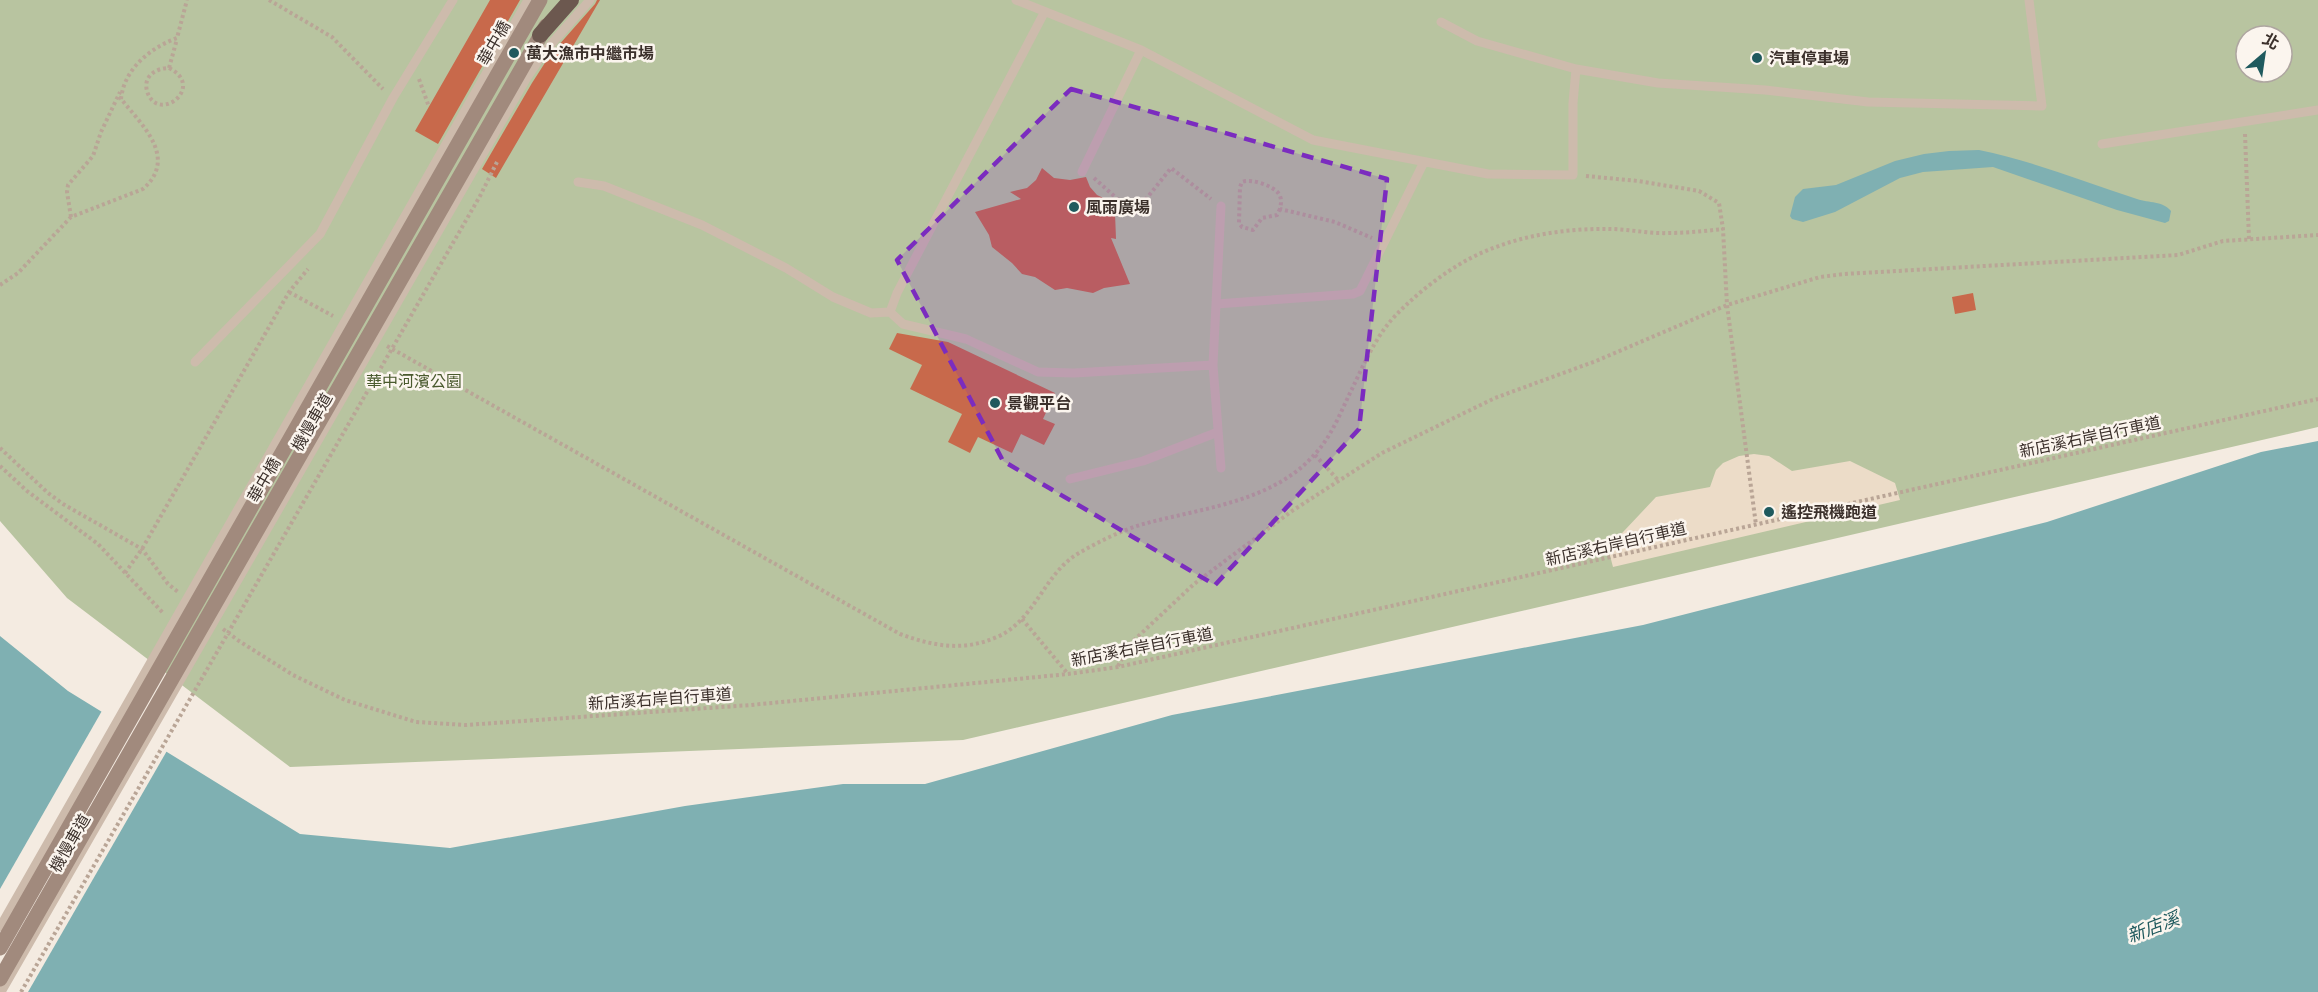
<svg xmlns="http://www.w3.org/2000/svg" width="2318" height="992" viewBox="0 0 2318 992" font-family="'Work Sans','Noto Sans TC',sans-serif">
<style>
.green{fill:#b8c4a0;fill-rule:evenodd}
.plaza{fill:#ecdcc8}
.water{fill:#7fb0b2}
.pier{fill:#f4ebe1}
.building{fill:#c8694b}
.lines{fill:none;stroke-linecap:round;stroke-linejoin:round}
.path{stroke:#b9a596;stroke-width:4;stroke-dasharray:3 3;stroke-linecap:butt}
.service{stroke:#cdbbac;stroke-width:9}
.secondary{stroke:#a18a7d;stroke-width:15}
.trunk{stroke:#6c584f;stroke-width:16}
.marked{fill:#7b2cbf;fill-opacity:0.2;stroke:#7b2cbf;stroke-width:4.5;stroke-dasharray:12 8;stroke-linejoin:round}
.poi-dot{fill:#1f5a5e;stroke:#fbf5ee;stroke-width:2}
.labels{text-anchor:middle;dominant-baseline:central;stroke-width:5;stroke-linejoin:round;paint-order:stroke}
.street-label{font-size:16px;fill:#3b302b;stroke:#fbf5ee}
.poi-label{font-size:16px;font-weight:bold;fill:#3b302b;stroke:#fbf5ee;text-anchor:start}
.park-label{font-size:16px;fill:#4a5a2e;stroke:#fbf5ee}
.water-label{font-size:18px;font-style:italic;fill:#1f5a5e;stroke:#fbf5ee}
</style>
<rect width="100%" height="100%" fill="#f4ebe1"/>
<path class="green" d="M 0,0 L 2318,0 L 2318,427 L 963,740 L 290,767 L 67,598 L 0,521 ZM 2246,36 L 2282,36 L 2282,72 L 2246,72 Z"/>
<path class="plaza" d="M 1754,454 L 1769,456 L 1792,471 L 1850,461 L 1895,483 L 1900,500 L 1613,567 L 1608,548 L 1656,497 L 1710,487 L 1716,470 L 1723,463 L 1739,456 Z"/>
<path class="water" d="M 1979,150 C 2033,161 2085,182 2137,199 C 2149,203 2163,201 2171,211 L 2169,221 L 2165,223 L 2117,210 L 1993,167 L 1923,172 L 1900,178 L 1835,212 L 1803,222 L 1792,219 L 1790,216 L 1795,197 L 1803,189 L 1836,185 L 1895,161 L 1924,154 L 1949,151 Z
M 2318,441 L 2318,992 L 0,992 L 0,636 L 68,691 L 300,834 L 450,848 L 685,806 L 843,784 L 925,784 L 1172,715 L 1643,625 L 2047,522 L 2261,452 Z"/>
<path class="pier" d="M 103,709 L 168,749 L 28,992 L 0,992 L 0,889 Z"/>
<path class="building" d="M 490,0 L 520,0 L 438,144 L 415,131 Z
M 597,0 L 600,0 L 496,178 L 482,169 L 532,83 L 550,55 L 595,4 Z
M 1042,168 L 1054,178 L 1070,180 L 1086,177 L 1090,187 L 1097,195 L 1118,205 L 1115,213 L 1116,239 L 1111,238 L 1130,284 L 1104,288 L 1093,293 L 1067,288 L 1055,290 L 1035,277 L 1022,274 L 1012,263 L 992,247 L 989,235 L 975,212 L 1021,199 L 1010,192 L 1027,188 L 1036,180 Z
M 1973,293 L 1976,310 L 1955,314 L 1952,297 Z
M 897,333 L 948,342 L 1055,393 L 1043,419 L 1055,424 L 1044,445 L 1021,434 L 1012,453 L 978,437 L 970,453 L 948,442 L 962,414 L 910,389 L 922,365 L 889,349 Z"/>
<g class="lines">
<path class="path" d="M 269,0 L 332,37 L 383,89
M 169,68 C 207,87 157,125 147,91 C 143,76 156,68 169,68 L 177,39
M 419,79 L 429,107
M 2245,134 L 2249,239
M 1586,176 L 1638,181 L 1699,191 L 1719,203 L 1723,229 L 1727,305 L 1756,525
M 1094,178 L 1134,214 L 1171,168 L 1211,199
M 1280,209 L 1277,215 L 1262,218 L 1253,230 L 1242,227 L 1239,223 L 1240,187 L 1242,182 C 1251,178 1274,186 1279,194 C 1282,199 1281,204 1280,209 L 1335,222 L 1372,238
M 71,217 L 67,192 L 68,185 L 93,156 L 101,132 L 120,92
M 0,285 L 18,273 L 71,217 L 143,189 C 178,158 143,126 121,99 C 124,69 150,48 177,38 L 187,0
M 289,292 L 333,316
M 387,346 L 900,634 C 933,646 963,652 997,637 C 1035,621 1044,573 1079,553 C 1100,541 1124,529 1147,523 C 1204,508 1274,501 1315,454 C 1332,436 1341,411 1352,389 C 1362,368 1373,343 1388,324 C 1407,301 1442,273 1469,259 C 1510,237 1563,228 1609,229 C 1629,229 1649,234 1669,233 C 1687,233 1705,231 1723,229
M 0,448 L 48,493 L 63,504 L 142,549 L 168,584 L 178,592
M 1315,455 L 1339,481
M 0,466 L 27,491 L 98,544 L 164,614
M 125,573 L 142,549 L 289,292 L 308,269
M 1022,619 L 1068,674
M 223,629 L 239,641 L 293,675 L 345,700 L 416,722 L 466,725 L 751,705 L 1068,674 L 1118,667 L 2318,399
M 1118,666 L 1130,644 L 1194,584 L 1292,511 L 1382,453 L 1495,398 L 1596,361 L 1727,305 L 1820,277 L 1844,274 L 2178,255 L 2223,241 L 2318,235
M 21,992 L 480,196 L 497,162"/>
<path class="service" d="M 1016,0 L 1141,50 L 1313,140 L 1488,174 L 1573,175 L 1573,103 L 1576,69
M 1044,13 L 897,293 L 890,312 L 903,324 L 966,339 L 1038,372 L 1074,373 L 1213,365 L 1216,304 L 1353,294 L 1360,291 L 1424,162
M 1441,22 L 1477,41 L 1576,69 L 1658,83 L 1765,90 L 1868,102 L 2042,106 L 2029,0
M 2102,144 L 2318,110
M 1082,172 L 1141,50
M 578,182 L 604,186 L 702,225 L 786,268 L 833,297 L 871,313 L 890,312
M 1216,304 L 1221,206
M 195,362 L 320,234 L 393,98 L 453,0
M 1213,365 L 1221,468
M 1070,479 L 1143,461 L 1218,432
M 0,927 L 528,0
M 1,992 L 526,79 L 545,51 L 590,0"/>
<path class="secondary" d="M 0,948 L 540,0
M 0,979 L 546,26"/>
<path class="trunk" d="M 540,35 L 571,0"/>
</g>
<path class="marked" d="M 1071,89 L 1387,179 L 1359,429 L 1215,585 L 1003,461 L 897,260 Z"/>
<g class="poi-dot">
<circle cx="514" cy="53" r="6"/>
<circle cx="1757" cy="58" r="6"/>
<circle cx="1074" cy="207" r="6"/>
<circle cx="995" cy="403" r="6"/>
<circle cx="1769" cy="512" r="6"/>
</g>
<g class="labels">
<g class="street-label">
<text transform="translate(494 43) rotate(-60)">華中橋</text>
<text transform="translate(312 422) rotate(-60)">機慢車道</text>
<text transform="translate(2090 437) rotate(-12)">新店溪右岸自行車道</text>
<text transform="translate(264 480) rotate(-60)">華中橋</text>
<text transform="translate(1616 544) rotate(-13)">新店溪右岸自行車道</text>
<text transform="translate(1142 647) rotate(-11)">新店溪右岸自行車道</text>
<text transform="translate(660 699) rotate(-4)">新店溪右岸自行車道</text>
<text transform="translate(70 843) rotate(-60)">機慢車道</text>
</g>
<g class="poi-label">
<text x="526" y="53">萬大漁市中繼市場</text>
<text x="1769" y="58">汽車停車場</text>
<text x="1086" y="207">風雨廣場</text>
<text x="1007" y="403">景觀平台</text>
<text x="1781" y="512">遙控飛機跑道</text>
</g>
<g class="park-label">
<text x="414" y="381">華中河濱公園</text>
</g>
<g class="water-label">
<text transform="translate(2153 927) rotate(-21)">新店溪</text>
</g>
</g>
<g transform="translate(2264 54) rotate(29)"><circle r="28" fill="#fbf5ee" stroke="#aea6a0" stroke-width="1.5"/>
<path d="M0-4.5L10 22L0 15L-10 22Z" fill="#1f5a5e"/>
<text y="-9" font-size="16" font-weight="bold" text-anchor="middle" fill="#3b302b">北</text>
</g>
</svg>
